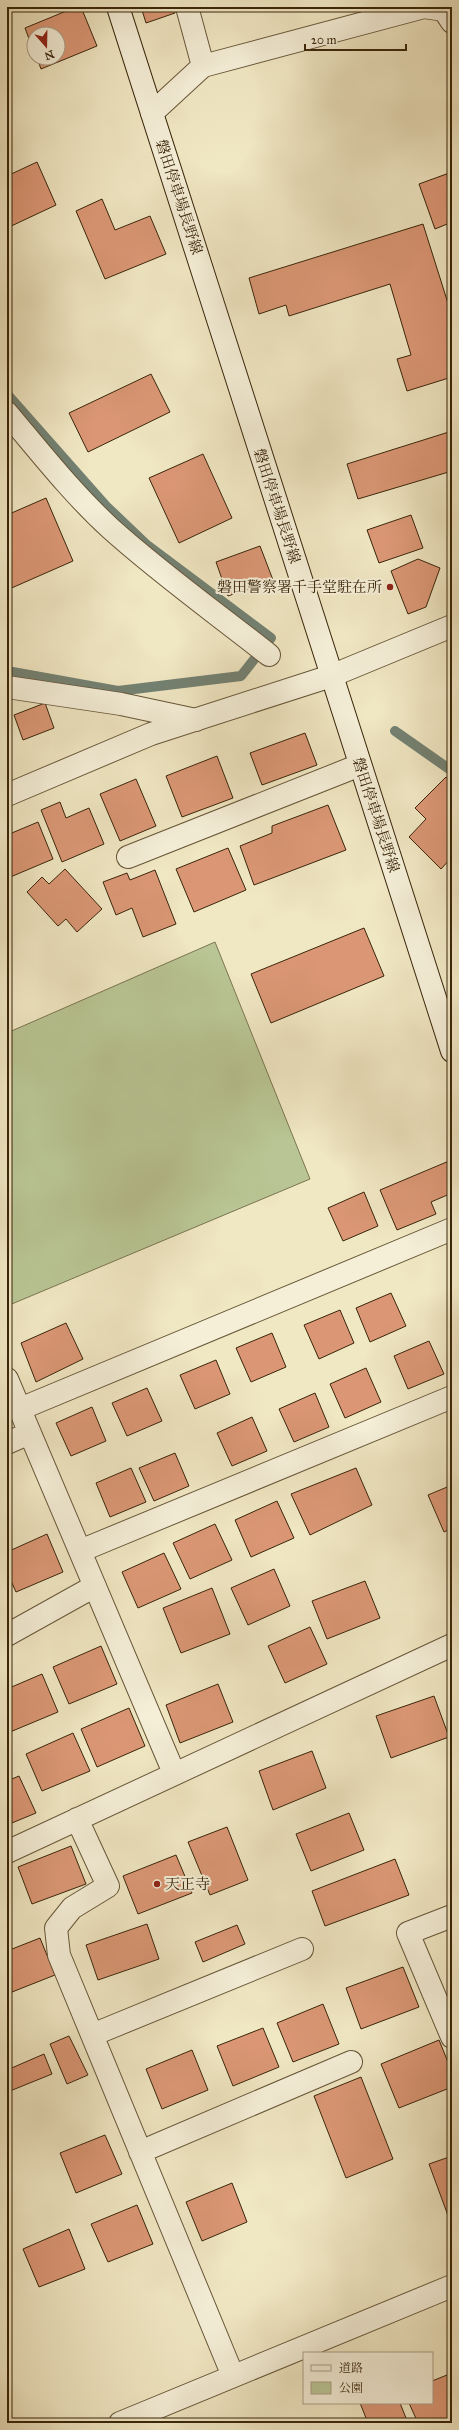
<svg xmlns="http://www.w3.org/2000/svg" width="459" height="2430" viewBox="0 0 459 2430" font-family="'IM FELL Great Primer','Noto Serif JP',serif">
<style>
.green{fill:#b9c594;stroke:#79754f}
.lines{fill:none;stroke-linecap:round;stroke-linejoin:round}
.stream{stroke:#738172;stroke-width:10}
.building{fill:#db9775;stroke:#39250a}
.minor-casing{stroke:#675638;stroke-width:24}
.tertiary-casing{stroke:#675638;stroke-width:24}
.secondary-casing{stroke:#39250a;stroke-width:24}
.minor{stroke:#f5efd8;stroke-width:22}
.tertiary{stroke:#f5efd8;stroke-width:22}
.secondary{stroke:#f5efd8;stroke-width:22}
.poi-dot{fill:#8f2418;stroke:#f5efd8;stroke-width:1.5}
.labels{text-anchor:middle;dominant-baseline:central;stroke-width:4;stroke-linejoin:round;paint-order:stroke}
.street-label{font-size:15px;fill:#39250a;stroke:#f5efd8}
.poi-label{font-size:15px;fill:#39250a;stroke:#f5efd8;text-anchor:end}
</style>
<rect width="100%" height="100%" fill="#f0e7c3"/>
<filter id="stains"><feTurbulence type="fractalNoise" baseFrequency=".005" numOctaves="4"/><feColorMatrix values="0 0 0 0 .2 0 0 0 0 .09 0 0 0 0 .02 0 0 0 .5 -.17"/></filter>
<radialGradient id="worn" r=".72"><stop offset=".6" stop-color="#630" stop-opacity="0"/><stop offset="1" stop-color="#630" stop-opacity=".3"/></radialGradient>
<path class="green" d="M 215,942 L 310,1179 L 7,1306 L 7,1033 Z"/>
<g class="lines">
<path class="stream" d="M 7,394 L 106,506 L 147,545 L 271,638 L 241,676 L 118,691 L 7,671
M 395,731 L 452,771"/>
</g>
<path class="building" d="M 76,7 L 81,7 L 97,46 L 41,69 L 37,58 L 58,58 L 58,34 L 34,34 L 34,52 L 25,28 Z
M 141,7 L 173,7 L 175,13 L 146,23 Z
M 37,162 L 56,205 L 7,228 L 7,176 Z
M 452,172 L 452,222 L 435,229 L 419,184 Z
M 102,199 L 115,230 L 150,216 L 166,254 L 105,279 L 76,211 Z
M 423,224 L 452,316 L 452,377 L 407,391 L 397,359 L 411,355 L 390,284 L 289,316 L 286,305 L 259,314 L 249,278 Z
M 151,374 L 170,412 L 88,452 L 69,413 Z
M 452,431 L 452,471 L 358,499 L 347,464 Z
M 203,454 L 232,518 L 179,543 L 149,478 Z
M 46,498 L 73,561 L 7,590 L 7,515 Z
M 411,515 L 423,548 L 379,563 L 367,530 Z
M 260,546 L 273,580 L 228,596 L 216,562 Z
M 418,559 L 440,568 L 426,607 L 408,614 L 391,571 Z
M 45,703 L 54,728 L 23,740 L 14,715 Z
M 305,733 L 317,765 L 262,785 L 250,753 Z
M 217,756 L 233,798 L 182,817 L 166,776 Z
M 446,777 L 452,783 L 452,857 L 441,869 L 409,837 L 426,819 L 415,808 Z
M 136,779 L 156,826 L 120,841 L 100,794 Z
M 60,802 L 66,818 L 89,808 L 104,844 L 62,862 L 41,810 Z
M 328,805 L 346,850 L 254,885 L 240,846 L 272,833 L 272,826 Z
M 38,822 L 53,859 L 8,878 L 7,835 Z
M 228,848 L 246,890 L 194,912 L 176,869 Z
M 65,869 L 102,909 L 77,932 L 66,919 L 58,926 L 27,892 L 42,877 L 49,884 Z
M 155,870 L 176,924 L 143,937 L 132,908 L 116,915 L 103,882 L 127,873 L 130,880 Z
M 364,928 L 384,976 L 271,1023 L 251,974 Z
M 449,1161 L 452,1168 L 452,1193 L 431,1202 L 436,1214 L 397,1230 L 380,1190 Z
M 364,1192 L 378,1226 L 343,1241 L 328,1208 Z
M 391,1293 L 406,1326 L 370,1342 L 356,1308 Z
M 340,1310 L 354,1343 L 319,1359 L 304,1325 Z
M 66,1323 L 83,1359 L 36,1382 L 21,1343 Z
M 272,1333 L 286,1367 L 251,1382 L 236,1348 Z
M 429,1341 L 444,1374 L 408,1389 L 394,1356 Z
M 216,1360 L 230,1394 L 195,1409 L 180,1375 Z
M 366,1368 L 381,1402 L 345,1418 L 330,1384 Z
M 147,1388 L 162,1421 L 127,1436 L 112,1403 Z
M 315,1393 L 329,1427 L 294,1442 L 279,1409 Z
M 92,1407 L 106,1441 L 71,1456 L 56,1423 Z
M 252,1417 L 267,1451 L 232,1466 L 217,1433 Z
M 175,1453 L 189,1486 L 154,1501 L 139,1468 Z
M 131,1468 L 146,1502 L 110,1517 L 96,1483 Z
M 356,1468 L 372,1505 L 310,1535 L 291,1494 Z
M 452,1485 L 452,1528 L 444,1532 L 428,1495 Z
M 277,1501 L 294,1538 L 251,1557 L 235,1520 Z
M 215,1524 L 232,1560 L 190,1579 L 173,1543 Z
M 47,1534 L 63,1572 L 16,1592 L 7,1572 L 7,1552 Z
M 164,1553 L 181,1589 L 138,1608 L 122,1572 Z
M 274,1569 L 290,1606 L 248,1625 L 231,1588 Z
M 365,1581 L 380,1618 L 327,1639 L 312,1601 Z
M 212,1588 L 230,1634 L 181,1653 L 163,1608 Z
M 310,1627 L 327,1664 L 285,1683 L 268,1646 Z
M 101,1646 L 117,1684 L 69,1704 L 53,1667 Z
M 42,1674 L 58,1712 L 10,1732 L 7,1726 L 7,1689 Z
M 218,1684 L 233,1722 L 180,1743 L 166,1705 Z
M 434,1696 L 449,1737 L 391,1758 L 376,1716 Z
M 129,1708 L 145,1746 L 97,1767 L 81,1729 Z
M 73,1733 L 90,1771 L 42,1791 L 26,1754 Z
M 312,1751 L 326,1788 L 273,1810 L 259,1771 Z
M 19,1776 L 36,1813 L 7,1825 L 7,1781 Z
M 349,1813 L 364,1850 L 311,1871 L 296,1834 Z
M 227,1827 L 248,1880 L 210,1895 L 188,1842 Z
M 71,1846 L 86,1884 L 32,1904 L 18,1867 Z
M 176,1855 L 192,1893 L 138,1914 L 123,1876 Z
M 395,1859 L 409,1895 L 325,1926 L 312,1891 Z
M 147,1924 L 159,1959 L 98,1980 L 86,1945 Z
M 237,1925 L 245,1944 L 203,1962 L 195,1942 Z
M 40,1938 L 55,1975 L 7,1994 L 7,1951 Z
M 403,1967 L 419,2007 L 361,2029 L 346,1988 Z
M 323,2004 L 339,2044 L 293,2062 L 277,2023 Z
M 263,2028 L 279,2067 L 233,2086 L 217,2046 Z
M 69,2036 L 88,2075 L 67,2084 L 50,2044 Z
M 439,2040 L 452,2072 L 452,2087 L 399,2108 L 381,2064 Z
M 192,2050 L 208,2090 L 162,2109 L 146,2069 Z
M 44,2054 L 52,2074 L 10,2091 L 7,2083 L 7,2070 Z
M 361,2077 L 393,2159 L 346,2178 L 314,2096 Z
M 105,2135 L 122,2174 L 76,2193 L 60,2153 Z
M 452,2156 L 452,2221 L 450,2221 L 429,2164 Z
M 232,2183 L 247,2222 L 202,2241 L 186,2202 Z
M 137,2205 L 153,2244 L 108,2262 L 91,2224 Z
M 69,2229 L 85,2269 L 39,2287 L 23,2249 Z
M 452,2373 L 452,2419 L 443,2423 L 418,2423 L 409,2403 L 432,2403 L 432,2381 Z
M 360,2403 L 400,2403 L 408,2423 L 368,2423 Z"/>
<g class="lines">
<g class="minor-casing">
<path id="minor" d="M 187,7 L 203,66
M 152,113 L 203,66 L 424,7 L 444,10 L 452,22
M 7,413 C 40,452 72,493 110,528 C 161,574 216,613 269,655
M 331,676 L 452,626
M 7,687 L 121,704 L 196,720
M 128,857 L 360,765
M 7,1379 L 174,1773
M 20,1409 L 452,1229
M 7,1443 L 30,1433
M 80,1551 L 452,1397
M 7,1635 L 95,1586
M 77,1819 L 108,1886 L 72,1908 L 56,1928 L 59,1955 L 233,2376
M 7,1852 L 452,1645
M 452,1916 L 408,1933 L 452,2037
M 92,2035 L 302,1949
M 140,2152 L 351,2062"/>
</g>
<g class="tertiary-casing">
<path id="tertiary" d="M 7,795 L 151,734 L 331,676
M 120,2423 L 452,2286"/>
</g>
<g class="secondary-casing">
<path id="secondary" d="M 118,7 L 452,1051"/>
</g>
<use href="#minor" class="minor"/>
<use href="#tertiary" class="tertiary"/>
<use href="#secondary" class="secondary"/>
</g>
<g class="poi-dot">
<circle cx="390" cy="587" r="4"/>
<circle cx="157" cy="1884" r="4"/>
</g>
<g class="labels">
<g class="street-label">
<text transform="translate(179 197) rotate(72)">磐田停車場長野線</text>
<text transform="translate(277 506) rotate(72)">磐田停車場長野線</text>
<text transform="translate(376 815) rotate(72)">磐田停車場長野線</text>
</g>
<g class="poi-label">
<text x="382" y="587">磐田警察署千手堂駐在所</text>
<text x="165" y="1884" text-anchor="start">天正寺</text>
</g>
</g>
<rect width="459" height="2430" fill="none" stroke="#f0e7c3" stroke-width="24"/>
<rect x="8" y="8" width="443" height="2414" fill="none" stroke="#39250a" stroke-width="2"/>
<rect x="12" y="12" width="435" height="2406" fill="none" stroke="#39250a"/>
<rect x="303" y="2352" width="130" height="52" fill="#f5efd8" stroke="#aa9e86"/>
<rect x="311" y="2365" width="20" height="6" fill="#f5efd8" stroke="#aa9e86"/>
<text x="339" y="2372" font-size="12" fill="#39250a">道路</text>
<rect x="311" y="2382" width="20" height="12" fill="#b9c594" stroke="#aa9e86"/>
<text x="339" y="2392" font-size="12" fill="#39250a">公園</text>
<g transform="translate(46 46) rotate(160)"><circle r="19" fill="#f5efd8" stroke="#aa9e86"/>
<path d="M0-3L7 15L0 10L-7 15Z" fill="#8f2418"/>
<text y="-6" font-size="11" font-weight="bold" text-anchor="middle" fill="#39250a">N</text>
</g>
<path d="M305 44v6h101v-6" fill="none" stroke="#39250a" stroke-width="2"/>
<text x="311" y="44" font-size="12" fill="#39250a" stroke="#f5efd8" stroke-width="3" paint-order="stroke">20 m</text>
<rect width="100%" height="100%" filter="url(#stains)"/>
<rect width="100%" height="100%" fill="url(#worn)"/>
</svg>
